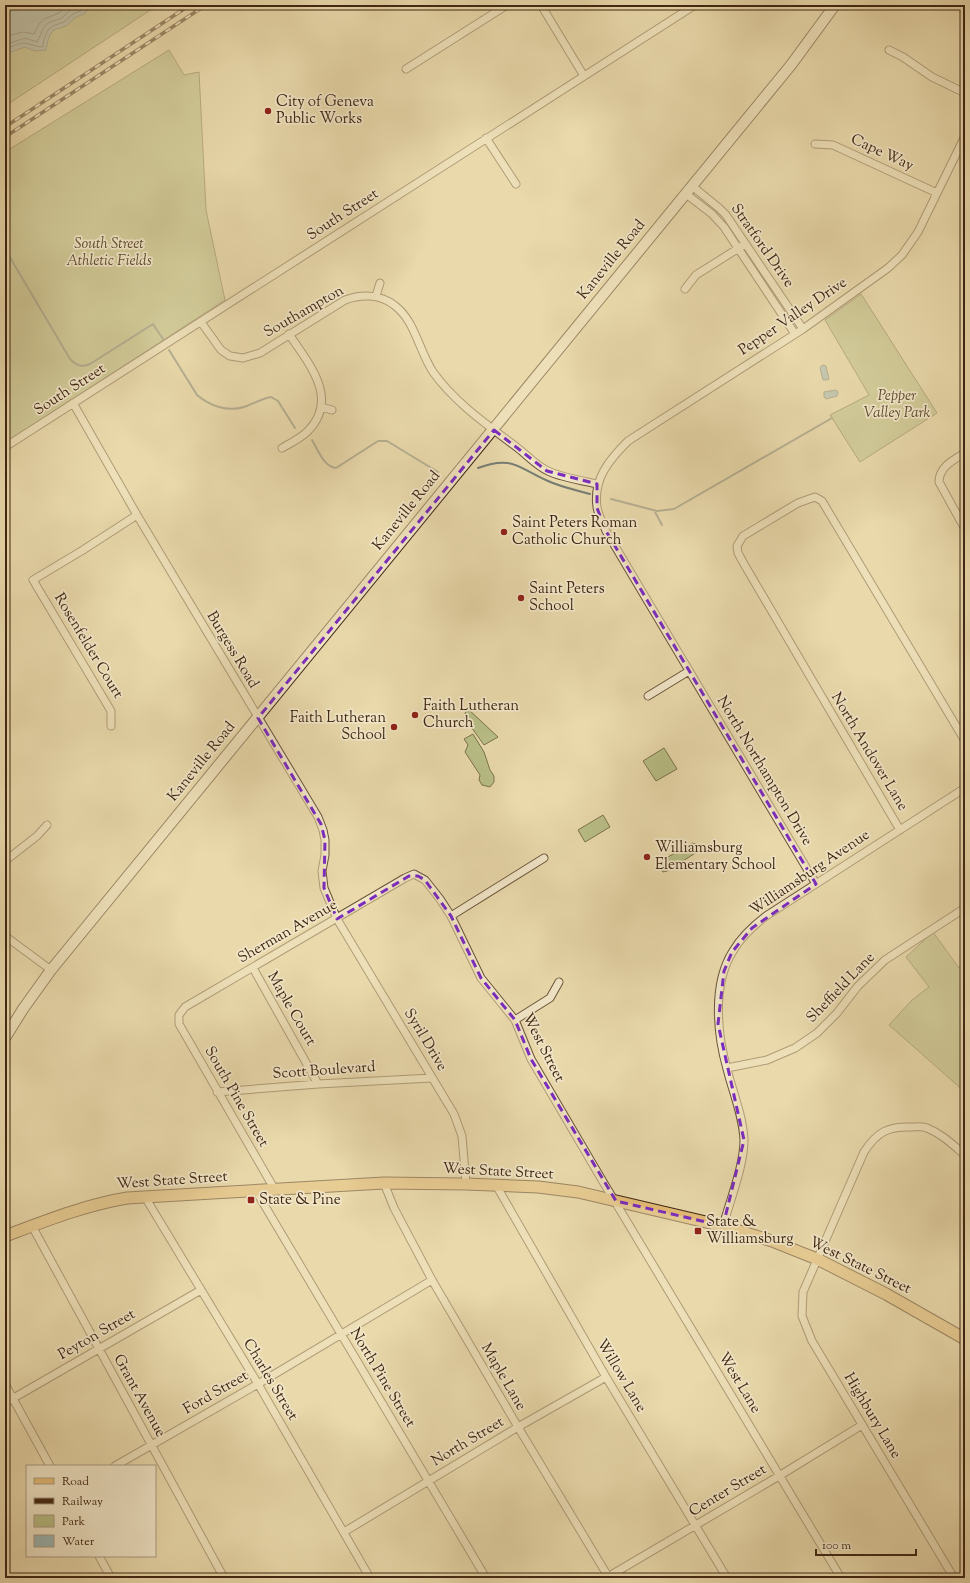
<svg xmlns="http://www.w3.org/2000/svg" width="970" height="1583" viewBox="0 0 970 1583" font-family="'Sorts Mill Goudy',serif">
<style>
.green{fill:#b9bf87;stroke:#7c724d}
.water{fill:#9cb7b5;stroke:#777d74}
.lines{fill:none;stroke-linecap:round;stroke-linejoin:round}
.shore{stroke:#6e6e64;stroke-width:1}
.stream{stroke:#777d74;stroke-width:2}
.minor-casing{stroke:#6a5339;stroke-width:9}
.secondary-casing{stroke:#402613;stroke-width:12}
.primary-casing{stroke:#402613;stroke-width:13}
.minor{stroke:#f1e6c8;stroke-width:7}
.secondary{stroke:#f1e6c8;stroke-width:10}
.primary{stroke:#e4bc76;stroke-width:11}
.rail-casing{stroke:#402613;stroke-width:3.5}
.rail{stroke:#f1e6c8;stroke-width:2;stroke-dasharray:6;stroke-linecap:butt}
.marked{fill:none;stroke:#7b2cbf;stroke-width:3;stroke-dasharray:8 5;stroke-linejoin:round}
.poi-dot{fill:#8f2418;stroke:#f1e6c8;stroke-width:1.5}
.labels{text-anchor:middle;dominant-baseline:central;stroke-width:3.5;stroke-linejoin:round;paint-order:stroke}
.poi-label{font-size:15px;fill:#402613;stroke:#f1e6c8;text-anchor:start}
.street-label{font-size:15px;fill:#402613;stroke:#f1e6c8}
.park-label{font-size:15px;font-style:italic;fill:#5e4c30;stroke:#f1e6c8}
</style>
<rect width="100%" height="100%" fill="#e9d9ab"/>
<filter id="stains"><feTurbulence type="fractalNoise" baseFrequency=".005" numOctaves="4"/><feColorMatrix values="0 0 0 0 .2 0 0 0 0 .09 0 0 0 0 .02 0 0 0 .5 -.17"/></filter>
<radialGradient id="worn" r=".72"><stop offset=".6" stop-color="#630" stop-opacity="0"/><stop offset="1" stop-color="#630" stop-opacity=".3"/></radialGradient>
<path class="green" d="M 5,5 L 158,5 L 5,106 Z
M 169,50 L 184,75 L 199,72 L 206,210 L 225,300 L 5,443 L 5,152 Z
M 861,294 L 937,413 L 860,462 L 830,415 L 869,395 L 825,320 Z
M 467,708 L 498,737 L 484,745 L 464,717 Z
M 473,734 L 484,752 L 490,770 L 494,776 L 494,782 L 490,787 L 482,785 L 479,780 L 480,775 L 465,752 L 468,745 L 464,739 Z
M 664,748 L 677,769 L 656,781 L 643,761 Z
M 603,815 L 610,827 L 585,842 L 578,830 Z
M 692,843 L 698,845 L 697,852 L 667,871 L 663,872 L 658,867 L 658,864 L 661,861 Z
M 933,932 L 959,968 L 965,964 L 965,1092 L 889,1025 L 912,1000 L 929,987 L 906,957 Z"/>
<path class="water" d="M 10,5 L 92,5 L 84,14 L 76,17 L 66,26 L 54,30 L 51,33 L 48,40 L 46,50 L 35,51 L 25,47 L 8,53 C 0,44 6,16 10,5 Z
M 822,365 L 826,366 L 829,379 L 827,380 L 823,380 L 820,368 Z
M 836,390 L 838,392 L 837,396 L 826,399 L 824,397 L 824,392 Z"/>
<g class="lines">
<path class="shore" d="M 5,36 L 24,32 L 34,34 L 39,24 L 44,19 L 59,13 L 66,5
M 5,42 L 10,43 L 25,38 L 37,42 L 43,29 L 48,23 L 62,18 L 71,9 L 81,5
M 5,47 C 12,48 16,44 23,43 C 30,43 35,47 43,47 L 44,39 L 48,30 L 53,26 L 64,22 L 73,14 L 82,10 L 87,5"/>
<path class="stream" d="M 5,249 L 70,359 C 76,365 81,368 90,364 L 153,324 L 163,339
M 169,350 L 197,395 C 210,406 227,412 244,407 C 253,404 261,399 271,397 L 278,401 L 295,428
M 312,440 C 318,450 324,467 336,468 L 378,441 L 387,441 L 438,472
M 478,468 C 513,455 518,468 548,481 C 561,487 576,490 590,494
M 611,499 L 657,511 L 674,509 L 832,418
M 654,510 L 662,525"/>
<g class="minor-casing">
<path id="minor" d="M 541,5 L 584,76
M 889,50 L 903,57 L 932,77 L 965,93
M 406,69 L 507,5
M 486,138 L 516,184
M 815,144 L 833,145 L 937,193
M 692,186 L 719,208 L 726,215 L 803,329
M 686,194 L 712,214 L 724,227 L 795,334
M 685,289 L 696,275 L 742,246
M 376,296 L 380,283
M 201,322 L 221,350 L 230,356 L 243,358 L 260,353 L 345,300 C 361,294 380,294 394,305 C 415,320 419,351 433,372 C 455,403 489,426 519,449 C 528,456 537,466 548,471 C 560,477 583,481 597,484
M 73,403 L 137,515 L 318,817 L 323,830 L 325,840 L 325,855 L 322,871 L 324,888 L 337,919 L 454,1114 L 462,1136 L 466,1184
M 321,407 L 332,410
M 5,447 L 695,5
M 282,448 C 291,443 301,438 308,431 C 340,398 308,363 289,334
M 965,453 C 953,460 939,467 939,482 L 965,529
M 648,696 L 689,671
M 111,726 L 111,711 L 33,580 L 83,550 L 137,515
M 900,830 L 744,564 L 738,553 L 737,546 L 743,536 L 798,503 L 815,497 L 822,501 L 965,741
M 5,861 L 37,836 L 47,825
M 816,884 L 606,531 C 603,523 598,515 597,507 C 593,479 609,460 628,441 L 803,329 L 888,268 L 902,255 L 918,232 L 965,136
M 451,916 L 544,858
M 5,936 L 51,970
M 253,968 L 318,1084
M 515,1020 L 550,998 L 559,982
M 727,1068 L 767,1060 L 795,1048 L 817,1033 L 837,1013 L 858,986 L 885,960 L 965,908
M 217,1092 L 318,1084 L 432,1078
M 384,1183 L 394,1208 L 432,1280 L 518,1427 L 609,1578
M 496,1185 L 606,1377 L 727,1578
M 275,1190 L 179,1024 L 179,1015 L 185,1007 L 405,878 L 414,874 L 425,880 L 440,899 L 451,916 L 481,978 L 515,1020 L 531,1059 L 602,1180 L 841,1578
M 256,1191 L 486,1578
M 145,1197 L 258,1384 L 370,1578
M 32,1226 L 224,1578
M 723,1226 C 730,1200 744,1166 744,1140 C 743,1116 733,1093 727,1069 C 717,1034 712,984 733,951 C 741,937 753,926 766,916 L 965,788
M 5,1384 L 50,1466
M 5,1403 L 201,1290
M 115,1466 L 258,1384 L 432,1280
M 344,1532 L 518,1427 L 606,1377
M 99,1556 L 111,1578
M 606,1578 L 779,1476 L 862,1425
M 954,1578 L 812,1341 L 802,1316 L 803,1292 L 864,1152 C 877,1132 888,1126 912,1127 C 917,1127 923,1126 927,1128 C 942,1134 953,1145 965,1155"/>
</g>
<g class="secondary-casing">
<path id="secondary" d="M 5,1038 L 23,1009 L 51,970 L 791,65 L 835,5"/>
</g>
<g class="primary-casing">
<path id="primary" d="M 5,1236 C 45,1221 85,1205 127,1198 L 384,1183 L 466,1184 L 538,1187 L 578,1192 L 723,1226 L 772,1241 L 817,1259 L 886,1294 L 965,1339"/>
</g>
<use href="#minor" class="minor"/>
<use href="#secondary" class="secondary"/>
<use href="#primary" class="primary"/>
<g class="rail-casing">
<path id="rail" d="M 5,127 L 190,5
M 5,137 L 206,5"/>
</g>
<use href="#rail" class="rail"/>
</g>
<path d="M0 0H970V1583H0ZM 494,430 L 547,471 L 597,484 L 597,508 L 606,531 L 816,884 L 752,928 L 732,952 L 724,971 L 718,1024 L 744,1140 L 723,1226 L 616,1201 L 531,1059 L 515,1020 L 481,978 L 451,916 L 425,880 L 418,876 L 409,876 L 337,919 L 324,888 L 325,840 L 321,824 L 258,718 Z" fill="#e9d9ab" fill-opacity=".55" fill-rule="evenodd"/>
<path class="marked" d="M 494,430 L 547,471 L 597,484 L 597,508 L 606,531 L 816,884 L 752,928 L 732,952 L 724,971 L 718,1024 L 744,1140 L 723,1226 L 616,1201 L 531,1059 L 515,1020 L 481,978 L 451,916 L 425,880 L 418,876 L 409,876 L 337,919 L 324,888 L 325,840 L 321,824 L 258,718 Z"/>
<g class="poi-dot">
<circle cx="268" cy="111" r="4"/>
<circle cx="504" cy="532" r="4"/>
<circle cx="521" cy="598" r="4"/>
<circle cx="415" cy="715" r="4"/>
<circle cx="394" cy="727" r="4"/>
<circle cx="647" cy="857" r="4"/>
<rect x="247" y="1196" width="8" height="8" rx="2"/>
<rect x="694" y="1227" width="8" height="8" rx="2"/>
</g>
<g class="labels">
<g class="poi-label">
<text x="276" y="102">City of Geneva<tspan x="276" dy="17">Public Works</tspan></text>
<text x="512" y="523">Saint Peters Roman<tspan x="512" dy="17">Catholic Church</tspan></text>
<text x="529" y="589">Saint Peters<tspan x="529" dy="17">School</tspan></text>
<text x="423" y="706">Faith Lutheran<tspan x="423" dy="17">Church</tspan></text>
<text x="386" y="718" text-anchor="end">Faith Lutheran<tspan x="386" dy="17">School</tspan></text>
<text x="655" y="848">Williamsburg<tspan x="655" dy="17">Elementary School</tspan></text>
<text x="259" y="1200">State &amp; Pine</text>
<text x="706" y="1222">State &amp;<tspan x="706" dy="17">Williamsburg</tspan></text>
</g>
<g class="street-label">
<text transform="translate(882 153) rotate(25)">Cape Way</text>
<text transform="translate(343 215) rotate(-33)">South Street</text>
<text transform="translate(762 246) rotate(55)">Stratford Drive</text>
<text transform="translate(612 260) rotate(-51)">Kaneville Road</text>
<text transform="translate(304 312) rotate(-30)">Southampton</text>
<text transform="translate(793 317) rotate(-34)">Pepper Valley Drive</text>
<text transform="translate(70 390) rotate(-33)">South Street</text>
<text transform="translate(407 511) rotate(-51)">Kaneville Road</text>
<text transform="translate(88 646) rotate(59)">Rosenfelder Court</text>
<text transform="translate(232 650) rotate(59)">Burgess Road</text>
<text transform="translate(869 752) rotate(59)">North Andover Lane</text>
<text transform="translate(202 762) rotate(-51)">Kaneville Road</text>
<text transform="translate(764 771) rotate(59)">North Northampton Drive</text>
<text transform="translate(810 873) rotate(-34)">Williamsburg Avenue</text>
<text transform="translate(288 932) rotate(-30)">Sherman Avenue</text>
<text transform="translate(841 988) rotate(-46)">Sheffield Lane</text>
<text transform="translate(291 1009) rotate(60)">Maple Court</text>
<text transform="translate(425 1040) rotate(59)">Syril Drive</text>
<text transform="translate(543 1048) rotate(63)">West Street</text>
<text transform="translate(324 1071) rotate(-4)">Scott Boulevard</text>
<text transform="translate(236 1097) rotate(60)">South Pine Street</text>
<text transform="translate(498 1172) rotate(3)">West State Street</text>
<text transform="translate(172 1181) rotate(-4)">West State Street</text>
<text transform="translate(860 1266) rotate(26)">West State Street</text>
<text transform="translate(97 1335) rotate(-30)">Peyton Street</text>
<text transform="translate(621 1376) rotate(59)">Willow Lane</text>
<text transform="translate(503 1377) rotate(60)">Maple Lane</text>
<text transform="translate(382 1378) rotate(59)">North Pine Street</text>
<text transform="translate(270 1380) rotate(59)">Charles Street</text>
<text transform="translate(739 1383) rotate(59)">West Lane</text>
<text transform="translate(216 1393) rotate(-30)">Ford Street</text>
<text transform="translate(139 1396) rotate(61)">Grant Avenue</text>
<text transform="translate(872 1416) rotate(59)">Highbury Lane</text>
<text transform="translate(468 1442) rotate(-31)">North Street</text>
<text transform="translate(728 1491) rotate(-31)">Center Street</text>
</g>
<g class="park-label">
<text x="109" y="244">South Street<tspan x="109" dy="17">Athletic Fields</tspan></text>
<text x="897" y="396">Pepper<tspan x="897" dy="17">Valley Park</tspan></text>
</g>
</g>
<rect width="970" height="1583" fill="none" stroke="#e9d9ab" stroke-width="20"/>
<rect x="6" y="6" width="958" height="1571" fill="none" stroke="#402613" stroke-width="2"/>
<rect x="10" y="10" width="950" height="1563" fill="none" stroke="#402613"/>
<rect x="26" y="1465" width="130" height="92" fill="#f1e6c8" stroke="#aa9980"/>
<rect x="34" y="1478" width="20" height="6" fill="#e4bc76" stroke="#aa9980"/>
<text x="62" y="1485" font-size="12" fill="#402613">Road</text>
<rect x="34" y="1498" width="20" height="6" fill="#402613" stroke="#aa9980"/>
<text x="62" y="1505" font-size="12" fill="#402613">Railway</text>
<rect x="34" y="1515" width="20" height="12" fill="#b9bf87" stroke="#aa9980"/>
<text x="62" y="1525" font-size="12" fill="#402613">Park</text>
<rect x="34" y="1535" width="20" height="12" fill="#9cb7b5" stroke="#aa9980"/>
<text x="62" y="1545" font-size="12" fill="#402613">Water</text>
<path d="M816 1549v6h100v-6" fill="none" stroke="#402613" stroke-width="2"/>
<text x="822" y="1549" font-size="12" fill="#402613" stroke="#f1e6c8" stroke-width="3" paint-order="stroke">100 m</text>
<rect width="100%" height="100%" filter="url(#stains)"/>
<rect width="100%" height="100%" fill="url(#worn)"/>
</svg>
